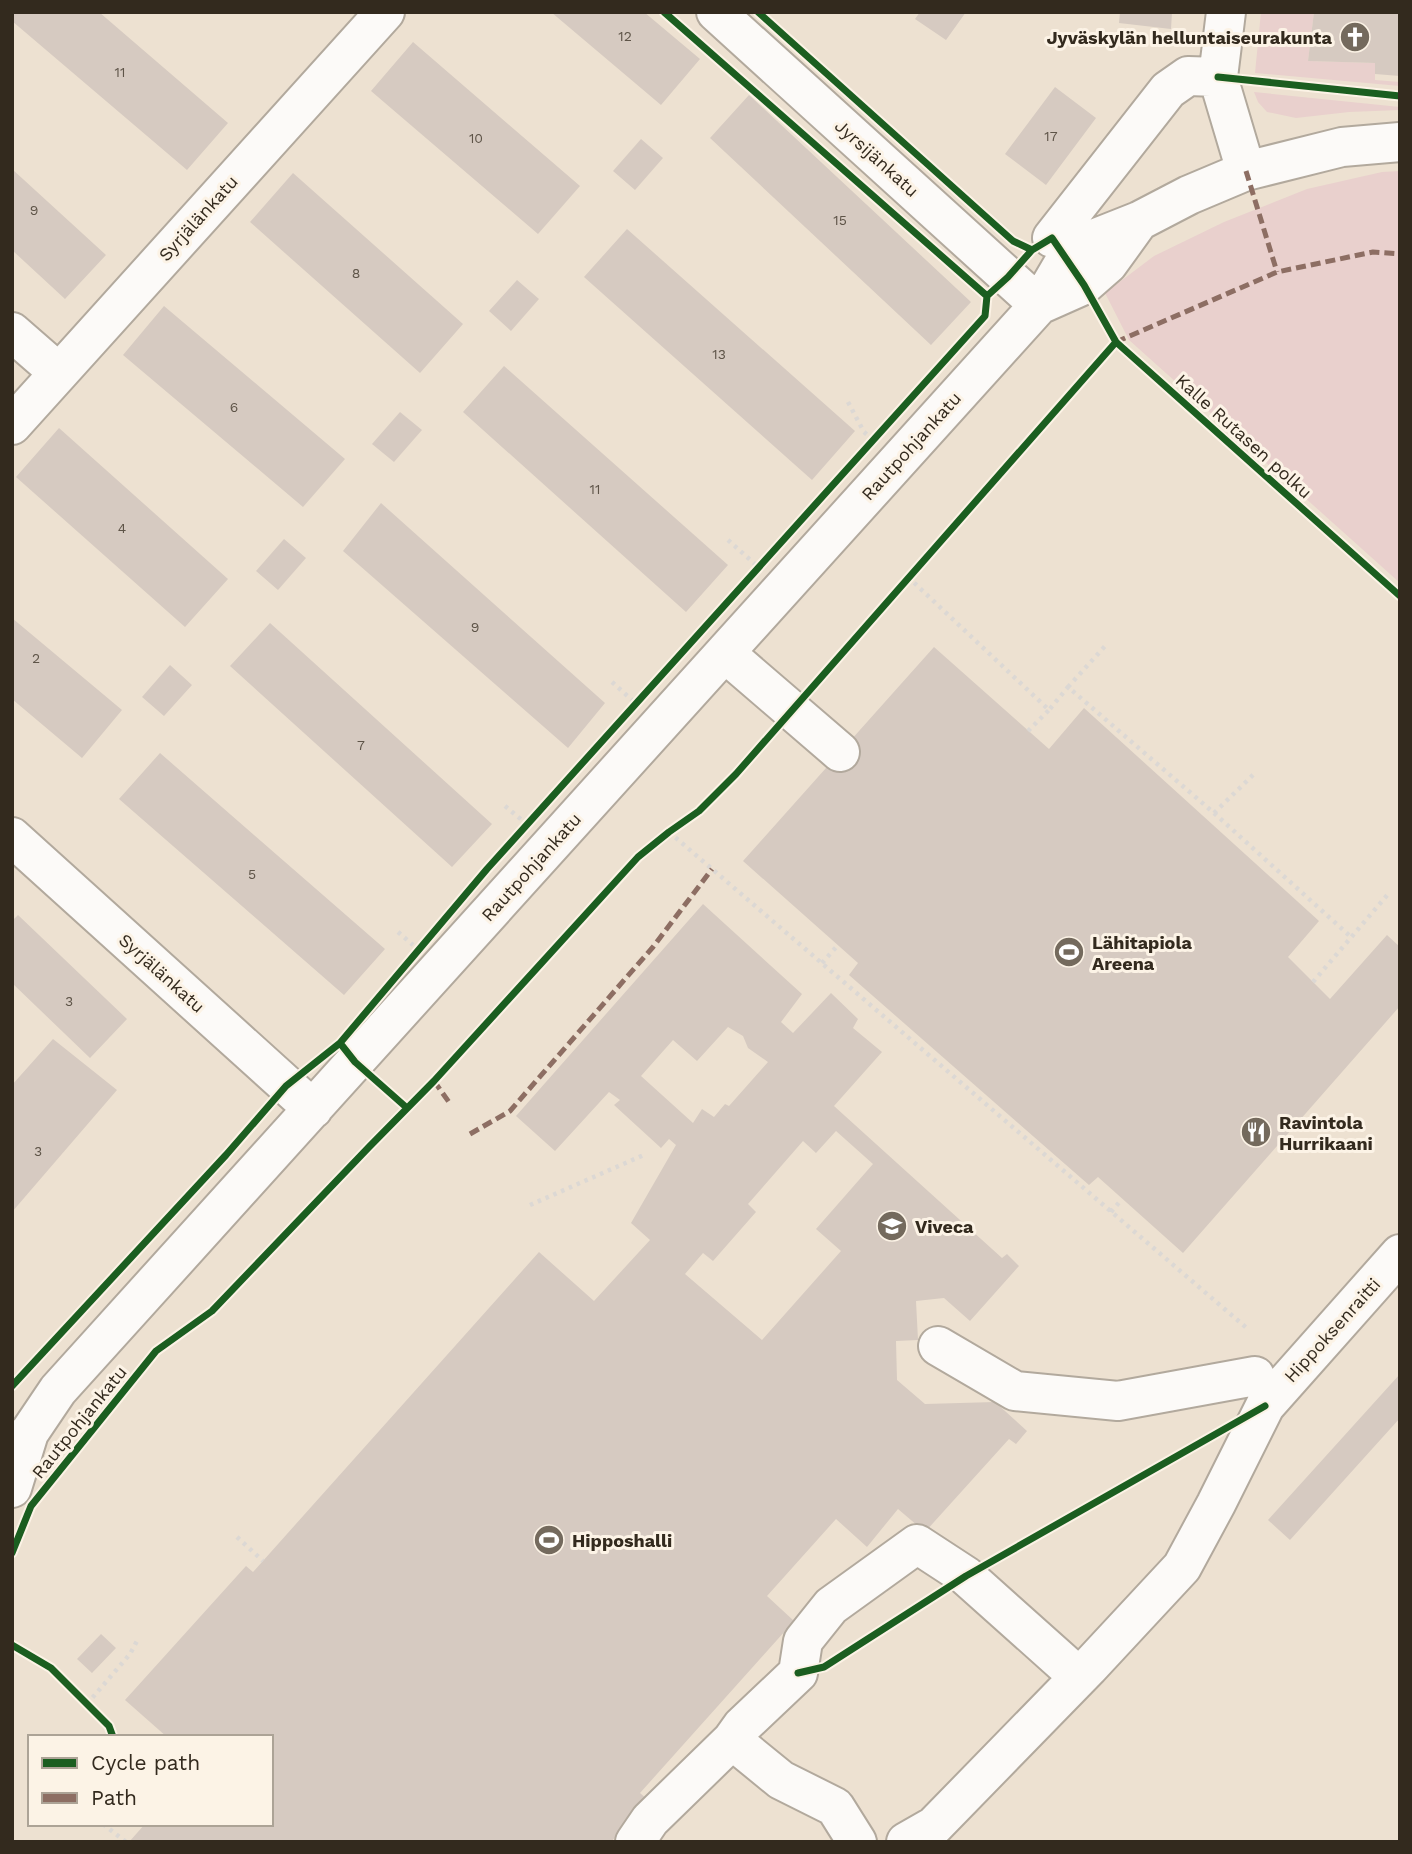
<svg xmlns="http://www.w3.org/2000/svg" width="1412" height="1854" viewBox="0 0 1412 1854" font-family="'Work Sans',sans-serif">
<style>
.green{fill:#e9d0cd}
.building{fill:#d6cac1;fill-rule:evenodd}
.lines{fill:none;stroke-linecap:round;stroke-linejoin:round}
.minor-casing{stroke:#b2a99d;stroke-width:42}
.path{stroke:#dcd8d4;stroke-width:4.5;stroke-dasharray:3.5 5;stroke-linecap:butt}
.minor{stroke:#fcfaf8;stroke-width:38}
.quiet{stroke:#8d6e63;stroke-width:5;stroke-dasharray:10 5;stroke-linecap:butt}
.cycleway-casing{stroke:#fcf3e6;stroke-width:11}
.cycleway{stroke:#1b5e20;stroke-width:7}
.labels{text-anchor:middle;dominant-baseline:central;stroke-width:6;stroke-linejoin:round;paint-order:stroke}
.number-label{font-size:14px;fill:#5e5448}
.poi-label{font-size:18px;font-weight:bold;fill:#332a1e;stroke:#fcf3e6;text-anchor:start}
.street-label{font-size:18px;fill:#332a1e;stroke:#fcf3e6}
</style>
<rect width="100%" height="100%" fill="#ede1d1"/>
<path class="green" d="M 1261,12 L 1314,12 L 1308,61 L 1375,63 L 1375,80 L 1400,82 L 1400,86 L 1255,73 Z
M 1254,92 L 1400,107 L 1400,110 L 1349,112 L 1296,118 L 1267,112 L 1258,102 Z
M 1400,171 L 1400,583 L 1129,340 L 1105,293 L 1154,256 L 1224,222 L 1307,189 L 1382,172 Z"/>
<path class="building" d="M 12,12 L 99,12 L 228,123 L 187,170 L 12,21 Z
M 551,12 L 644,12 L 700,59 L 661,105 Z
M 920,12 L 966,12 L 946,40 L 915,19 Z
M 1120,12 L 1172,12 L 1171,29 L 1119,23 Z
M 1314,12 L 1400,12 L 1400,76 L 1375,74 L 1375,63 L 1308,61 Z
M 413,42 L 580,186 L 538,234 L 371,91 Z
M 1055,87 L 1096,118 L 1046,185 L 1005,154 Z
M 749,95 L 971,302 L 931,345 L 710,138 Z
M 641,139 L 663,158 L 635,190 L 613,171 Z
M 12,169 L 106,255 L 65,299 L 12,250 Z
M 293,173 L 463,324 L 420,373 L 250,222 Z
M 627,229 L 855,431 L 812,480 L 584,277 Z
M 517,280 L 539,299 L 511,331 L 489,311 Z
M 164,306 L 345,459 L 303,507 L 123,355 Z
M 504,366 L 728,565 L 686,612 L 463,412 Z
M 400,412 L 422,430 L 394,462 L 372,444 Z
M 59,428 L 228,579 L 185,627 L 16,477 Z
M 381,503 L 605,703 L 568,748 L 343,551 Z
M 284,539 L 306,558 L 278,590 L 256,571 Z
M 12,618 L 122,710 L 82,758 L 12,699 Z
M 270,623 L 492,824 L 452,867 L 230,666 Z
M 934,647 L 1049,749 L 1084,708 L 1319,921 L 1288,957 L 1330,999 L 1387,935 L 1400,947 L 1400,1006 L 1183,1253 L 1098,1177 L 1089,1185 L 849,975 L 858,963 L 743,861 Z
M 170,665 L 192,685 L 164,716 L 142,697 Z
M 160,753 L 385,949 L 344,995 L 119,799 Z
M 703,904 L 802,994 L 781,1022 L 793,1033 L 831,993 L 858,1019 L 853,1028 L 882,1052 L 834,1106 L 1002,1258 L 1007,1254 L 1019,1266 L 970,1321 L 944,1298 L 916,1301 L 918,1340 L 896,1341 L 897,1380 L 925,1404 L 995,1402 L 1027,1431 L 1016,1444 L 1009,1439 L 925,1532 L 898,1509 L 867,1547 L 836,1519 L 767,1596 L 794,1621 L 640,1793 L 648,1800 L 611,1842 L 129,1842 L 145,1824 L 271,1824 L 271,1737 L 167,1737 L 125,1700 L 246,1566 L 253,1572 L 539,1252 L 594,1301 L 650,1240 L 631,1223 L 676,1145 L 669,1139 L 661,1148 L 614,1105 L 620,1100 L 609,1092 L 555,1151 L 516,1116 ZM 728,1027 L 743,1036 L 748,1048 L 768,1062 L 729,1106 L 725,1104 L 714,1117 L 702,1109 L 693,1123 L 641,1076 L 673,1040 L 697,1061 ZM 836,1131 L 873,1164 L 816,1229 L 841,1251 L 762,1340 L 685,1274 L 703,1253 L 713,1261 L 756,1212 L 748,1204 L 803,1141 L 816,1153 Z
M 18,915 L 127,1019 L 90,1058 L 12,983 L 12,921 Z
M 53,1039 L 117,1090 L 12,1212 L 12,1085 Z
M 1400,1374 L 1400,1418 L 1290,1540 L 1268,1520 Z
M 101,1634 L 116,1648 L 92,1673 L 77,1659 Z"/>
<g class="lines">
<g class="minor-casing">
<path id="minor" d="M 716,12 L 1039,305
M 1226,12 L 1218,77 L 1246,171
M 1052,238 L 1168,90 L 1188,76 L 1218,77
M 1039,305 L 1084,285 L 1108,264 L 1139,221
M 12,332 L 59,373
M 12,425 L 385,12
M 725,653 L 840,752
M 12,837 L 313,1109
M 938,1346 L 1015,1391 L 1118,1401 L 1255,1376
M 12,1446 L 29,1433 L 58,1390 L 1039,305 L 1066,259 L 1086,242 L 1139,221 L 1189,195 L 1246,171 L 1342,147 L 1400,142
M 12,1488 L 29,1433
M 635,1842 L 650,1820 L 732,1740
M 857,1842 L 835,1807 L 781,1780 L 732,1740 L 742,1726 L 798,1673 L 803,1641 L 831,1606 L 917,1544 L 966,1576 L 1079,1677
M 906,1842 L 934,1826 L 1089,1667 L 1182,1567 L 1216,1504 L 1265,1406 L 1400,1254"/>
</g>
<path class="path" d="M 848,402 L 864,432 L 872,439
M 728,540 L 756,565
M 908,577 L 1049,710 L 1068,687 L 1214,813 L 1351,937
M 612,682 L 632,700
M 816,683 L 1116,342
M 1068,687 L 1106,645
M 1028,731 L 1049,710
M 505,806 L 523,821
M 1214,813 L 1254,774
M 669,832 L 1249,1330
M 398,932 L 413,945
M 822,963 L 838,945
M 1313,982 L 1389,893
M 530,1205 L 646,1154
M 1111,1212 L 1122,1199
M 55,1477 L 156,1351 L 212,1311 L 369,1147 L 434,1081 L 638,857 L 669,832 L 699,811 L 736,774 L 768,737
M 237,1537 L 263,1561
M 12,1553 L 25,1521
M 87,1704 L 130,1654 L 138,1639
M 103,1824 L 126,1842"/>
<use href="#minor" class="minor"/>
<path class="quiet" d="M 1246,171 L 1277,272
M 1116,342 L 1277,272 L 1373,252 L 1400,254
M 434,1081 L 451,1105
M 470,1134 L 510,1111 L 653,947 L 712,869"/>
<g class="cycleway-casing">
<path id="cycleway" d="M 664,12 L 987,296
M 758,12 L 1013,241 L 1032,250
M 1218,77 L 1400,96
M 340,1043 L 355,1062 L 407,1108
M 12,1386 L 226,1155 L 286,1086 L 340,1043 L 487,869 L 985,316 L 987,296 L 1008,277 L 1032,250 L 1052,238 L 1084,285 L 1116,342 L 1400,596
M 12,1553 L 31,1506 L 156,1351 L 212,1311 L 369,1147 L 434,1081 L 638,857 L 669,832 L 699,811 L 736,774 L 1116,342
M 12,1645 L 51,1668 L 109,1726 L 113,1737
M 798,1673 L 824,1667 L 966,1576 L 1265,1406"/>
</g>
<use href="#cycleway" class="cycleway"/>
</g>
<defs>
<g id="church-disc" transform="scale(1.575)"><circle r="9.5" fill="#746a5d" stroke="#fcf3e6"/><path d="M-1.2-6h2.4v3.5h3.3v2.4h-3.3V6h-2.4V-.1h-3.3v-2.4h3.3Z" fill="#fff"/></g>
<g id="stadium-disc" transform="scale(1.575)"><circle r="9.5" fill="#746a5d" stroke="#fcf3e6"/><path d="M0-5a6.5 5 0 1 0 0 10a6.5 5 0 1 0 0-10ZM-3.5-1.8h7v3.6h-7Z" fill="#fff"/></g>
<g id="restaurant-disc" transform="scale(1.575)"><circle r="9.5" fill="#746a5d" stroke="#fcf3e6"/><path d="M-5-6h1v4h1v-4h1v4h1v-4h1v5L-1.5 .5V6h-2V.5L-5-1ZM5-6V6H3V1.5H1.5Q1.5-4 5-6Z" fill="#fff"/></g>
<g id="university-disc" transform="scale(1.575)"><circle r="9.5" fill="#746a5d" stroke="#fcf3e6"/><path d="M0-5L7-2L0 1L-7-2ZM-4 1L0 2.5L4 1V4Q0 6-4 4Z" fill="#fff"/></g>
</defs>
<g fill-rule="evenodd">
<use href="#church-disc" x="1355" y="37"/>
<use href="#stadium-disc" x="1069" y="952"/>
<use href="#restaurant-disc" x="1256" y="1132"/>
<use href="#university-disc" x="892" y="1226"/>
<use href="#stadium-disc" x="549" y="1540"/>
</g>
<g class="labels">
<g class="number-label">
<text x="625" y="36">12</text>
<text x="120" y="72">11</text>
<text x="1051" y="136">17</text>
<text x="476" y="138">10</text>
<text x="34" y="210">9</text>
<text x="840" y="220">15</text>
<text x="356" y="273">8</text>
<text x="719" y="354">13</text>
<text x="234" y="407">6</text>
<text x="595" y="489">11</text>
<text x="122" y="528">4</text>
<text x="475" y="627">9</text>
<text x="36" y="658">2</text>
<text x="361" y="745">7</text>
<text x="252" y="874">5</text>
<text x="69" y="1001">3</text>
<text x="38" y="1151">3</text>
</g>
<g class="poi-label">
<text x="1332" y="37" text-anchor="end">Jyväskylän helluntaiseurakunta</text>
<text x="1092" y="942">Lähitapiola<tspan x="1092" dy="21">Areena</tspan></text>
<text x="1279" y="1122">Ravintola<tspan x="1279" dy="21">Hurrikaani</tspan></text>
<text x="915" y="1226">Viveca</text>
<text x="572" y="1540">Hipposhalli</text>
</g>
<g class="street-label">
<text transform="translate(877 158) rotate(42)">Jyrsijänkatu</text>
<text transform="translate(198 218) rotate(-48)">Syrjälänkatu</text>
<text transform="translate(1244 436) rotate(42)">Kalle Rutasen polku</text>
<text transform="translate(911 446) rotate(-48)">Rautpohjankatu</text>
<text transform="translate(531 867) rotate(-48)">Rautpohjankatu</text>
<text transform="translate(162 973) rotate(42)">Syrjälänkatu</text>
<text transform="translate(1332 1330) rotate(-48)">Hippoksenraitti</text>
<text transform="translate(79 1422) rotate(-51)">Rautpohjankatu</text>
</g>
</g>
<rect width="1412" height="1854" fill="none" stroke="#332a1e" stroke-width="28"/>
<rect x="28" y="1735" width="245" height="91" fill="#fcf3e6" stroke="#aca396" stroke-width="2"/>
<rect x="42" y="1758" width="35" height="10" fill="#1b5e20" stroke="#aca396" stroke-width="2"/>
<text x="91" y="1770" font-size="21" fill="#332a1e">Cycle path</text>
<rect x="42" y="1793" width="35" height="10" fill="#8d6e63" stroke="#aca396" stroke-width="2"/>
<text x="91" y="1805" font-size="21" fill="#332a1e">Path</text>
</svg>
